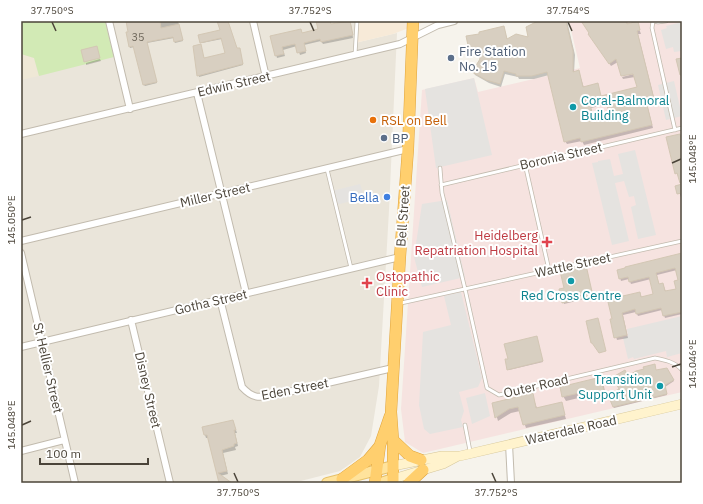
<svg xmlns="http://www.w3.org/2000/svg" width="703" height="504" viewBox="0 0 703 504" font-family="'IBM Plex Sans',sans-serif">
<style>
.residential{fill:#eae5da}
.commercial{fill:#f7ead8}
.education{fill:#efe8d6}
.medical{fill:#f6e3e0}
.green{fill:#d2eab5}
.parking{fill:#e5e3e0}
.shadow{fill:#0003;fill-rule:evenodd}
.building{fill:#d8cfc1;stroke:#d3c7b4;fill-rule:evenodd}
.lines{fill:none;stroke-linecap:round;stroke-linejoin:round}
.lane-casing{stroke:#c2bbae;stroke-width:4.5}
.street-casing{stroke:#c2bbae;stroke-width:8}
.secondary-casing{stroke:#d6c79b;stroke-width:10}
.primary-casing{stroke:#e6c16a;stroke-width:12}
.highway-casing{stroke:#e0a43c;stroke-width:12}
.lane{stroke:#fff;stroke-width:3}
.street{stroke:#fff;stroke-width:6}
.secondary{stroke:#fff3cd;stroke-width:9}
.primary{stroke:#ffe39c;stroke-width:10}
.highway{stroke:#ffcf6e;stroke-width:11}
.ticks{fill:none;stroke:#4b4439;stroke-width:1.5}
.service-dot{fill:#5c6f8a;stroke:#fff;stroke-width:1.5}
.culture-dot{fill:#0f9aa8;stroke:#fff;stroke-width:1.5}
.food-dot{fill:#e8710a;stroke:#fff;stroke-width:1.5}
.shop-dot{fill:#3f7fe0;stroke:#fff;stroke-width:1.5}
.health-dot{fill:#e0444e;stroke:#fff;stroke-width:1.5}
.labels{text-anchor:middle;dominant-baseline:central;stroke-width:4;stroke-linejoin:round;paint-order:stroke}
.number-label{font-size:11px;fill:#6e675b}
.service-label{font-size:13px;fill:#4e5e75;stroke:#fff;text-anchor:start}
.street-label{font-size:13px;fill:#4b4439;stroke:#fff}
.culture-label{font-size:13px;fill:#0d838f;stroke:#fff;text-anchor:start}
.food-label{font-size:13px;fill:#c56008;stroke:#fff;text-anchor:start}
.shop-label{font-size:13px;fill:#366cbe;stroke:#fff;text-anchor:end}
.health-label{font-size:13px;fill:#be3a42;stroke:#fff;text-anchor:end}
.neatline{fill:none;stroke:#4b4439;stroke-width:1.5}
.ticks-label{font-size:10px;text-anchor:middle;fill:#4b4439}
</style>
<rect width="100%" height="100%" fill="#f6f3ec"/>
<path class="residential" d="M 21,21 L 356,21 L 355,43 L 397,33 L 389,210 L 379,386 L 371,436 L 360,457 L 340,471 L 293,483 L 21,483 Z"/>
<path class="commercial" d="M 356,21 L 427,21 L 393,34 L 355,43 Z"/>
<path class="education" d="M 21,54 L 34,58 L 39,76 L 21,80 Z"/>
<path class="medical" d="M 569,21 L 682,21 L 682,392 L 423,453 L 405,442 L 401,409 L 422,90 L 474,78 L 478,92 L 580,68 Z"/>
<path class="green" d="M 21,21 L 105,21 L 114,57 L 39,76 L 34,58 L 21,54 Z"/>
<path class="parking" d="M 682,22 L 682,51 L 674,52 L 673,47 L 666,49 L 661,30 L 667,28 L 666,26 Z
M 474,78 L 492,155 L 436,168 L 425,89 Z
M 674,81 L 682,116 L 666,120 L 658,85 Z
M 635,150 L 656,235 L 638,239 L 631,207 L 636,205 L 634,196 L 629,197 L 624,181 L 615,183 L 629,241 L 612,245 L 592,163 L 598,162 L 598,161 L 610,159 L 614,176 L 623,174 L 618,154 Z
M 360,184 L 365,198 L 335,205 L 332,191 Z
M 447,200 L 465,277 L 422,287 L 414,257 L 422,204 Z
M 461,292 L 482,378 L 478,387 L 459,392 L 464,411 L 461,420 L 463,427 L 430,434 L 424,429 L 419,405 L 423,332 L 451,325 L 444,296 Z
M 682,316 L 682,353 L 667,357 L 666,351 L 634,359 L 633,357 L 628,359 L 623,338 L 628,336 L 627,329 Z
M 485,393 L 490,416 L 472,424 L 466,398 Z"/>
<path class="shadow" d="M 127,21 L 178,21 L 183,41 L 175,43 L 174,38 L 147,43 L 157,83 L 145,86 L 144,85 L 135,47 L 130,48 L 130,46 L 129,33 Z
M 218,21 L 228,21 L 236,50 L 240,50 L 243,65 L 199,77 L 194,47 L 203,59 L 226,53 L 222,39 L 202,43 L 201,42 L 221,31 Z
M 317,21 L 330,21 L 331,25 L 351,24 L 353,38 L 323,44 L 321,41 L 304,45 L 306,53 L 300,55 L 297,46 L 283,50 L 285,56 L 277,58 L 271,37 L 302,34 L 319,30 Z
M 541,21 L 567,21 L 575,55 L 574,73 L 579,72 L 584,88 L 597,84 L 601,97 L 638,88 L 635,77 L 623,79 L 622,77 L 638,73 L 618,62 L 611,66 L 582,21 L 627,21 L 628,25 L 637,23 L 641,34 L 638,34 L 655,102 L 647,104 L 653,128 L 584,145 L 582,141 L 567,144 L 565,141 L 549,75 L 534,79 L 519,79 L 518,77 L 505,74 L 501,87 L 489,83 L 475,75 L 473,72 L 481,59 L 478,51 L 472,53 L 470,49 L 481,35 L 504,27 L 507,39 L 529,39 ZM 608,104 L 611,119 L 595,123 L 591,108 Z
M 100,59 L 101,61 L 86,65 L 86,63 Z
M 682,144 L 682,201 L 680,194 L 678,194 L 681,185 L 678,174 L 676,173 Z
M 682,254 L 682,314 L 665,318 L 662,310 L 638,316 L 636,312 L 623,315 L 628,338 L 617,340 L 611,320 L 640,293 L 642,298 L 654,295 L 651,279 L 631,284 L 629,279 L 621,281 L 618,271 ZM 677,270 L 679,280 L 677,289 L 666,292 L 663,284 L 659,285 L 657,275 Z
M 586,267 L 593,297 L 564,304 L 560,290 L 565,289 Z
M 537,339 L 543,362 L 509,370 L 509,359 Z
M 667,369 L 674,381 L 665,387 L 667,395 L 614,408 L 609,396 L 621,389 L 628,377 Z
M 600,378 L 603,382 L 606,396 L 591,395 L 566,401 L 563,396 Z
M 532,394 L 537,408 L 561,403 L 566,419 L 526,428 L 520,411 L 511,413 L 498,421 L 493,404 Z
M 233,421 L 237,433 L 235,433 L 238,446 L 235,447 L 236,450 L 223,453 L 228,474 L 220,476 L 229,483 L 220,483 L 209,438 L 206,438 L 205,435 Z"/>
<path class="building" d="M 126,21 L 160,21 L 161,28 L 179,24 L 183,40 L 174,42 L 173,37 L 147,42 L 157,82 L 143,85 L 133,46 L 129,47 L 126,32 L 128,32 Z
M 217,21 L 228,21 L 237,48 L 240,48 L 243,64 L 197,76 L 193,46 L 201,44 L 204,58 L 225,53 L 221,38 L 200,43 L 198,35 L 220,30 Z
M 316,21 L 330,21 L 331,24 L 350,21 L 353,35 L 321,42 L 320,39 L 304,43 L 306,51 L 297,53 L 295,44 L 282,47 L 284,54 L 275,56 L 270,36 L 301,29 L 302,33 L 318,29 Z
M 538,21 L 566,21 L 573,51 L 573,72 L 579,70 L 583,87 L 598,83 L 601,96 L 637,87 L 633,74 L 621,76 L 616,59 L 609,64 L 588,34 L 589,33 L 581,21 L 626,21 L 627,24 L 638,21 L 640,30 L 637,31 L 654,99 L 646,101 L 652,125 L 581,142 L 580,138 L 564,142 L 547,72 L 532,76 L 516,76 L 516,74 L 504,71 L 500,84 L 486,80 L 472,72 L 480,59 L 477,48 L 469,50 L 466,36 L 479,34 L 479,32 L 504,26 L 507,39 L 516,34 L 528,37 L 526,27 ZM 606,100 L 610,118 L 594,122 L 590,104 Z
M 97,46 L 100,58 L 84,62 L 81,50 Z
M 682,58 L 682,75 L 680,75 L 676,59 Z
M 680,134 L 682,144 L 682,183 L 680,183 L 677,173 L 675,174 L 666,137 Z
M 682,184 L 682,193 L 677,194 L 675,186 Z
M 682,253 L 682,312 L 663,316 L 661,308 L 636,314 L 635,309 L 622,313 L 627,335 L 614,338 L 610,319 L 612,319 L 608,302 L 610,301 L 610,299 L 640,292 L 641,297 L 653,294 L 649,277 L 629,282 L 628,277 L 619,279 L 617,270 L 625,268 L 625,267 ZM 675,268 L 678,280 L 674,281 L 676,289 L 665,291 L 663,283 L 659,284 L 656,273 Z
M 586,265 L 593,296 L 562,303 L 559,289 L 564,288 L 560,271 Z
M 598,318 L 606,351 L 599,353 L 592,343 L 591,343 L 586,321 Z
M 537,336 L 543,361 L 507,370 L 505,359 L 508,359 L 504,344 Z
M 655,364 L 656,370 L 667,368 L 674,380 L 665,385 L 667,394 L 613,407 L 608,395 L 619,389 L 613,377 L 625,370 L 628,376 L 636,371 L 644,369 L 643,367 Z
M 601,377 L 604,392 L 588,391 L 562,397 L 560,387 Z
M 533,393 L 536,408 L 562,402 L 565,415 L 523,425 L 518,407 L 509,409 L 495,418 L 492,403 Z
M 233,420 L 236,430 L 234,430 L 237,443 L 234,444 L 234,446 L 222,450 L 227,471 L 218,473 L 232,483 L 219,483 L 207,435 L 204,435 L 202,427 Z"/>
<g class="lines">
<g class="lane-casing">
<path id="lane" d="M 653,21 L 652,28 L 675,130
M 653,21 L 658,22 L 666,21
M 355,55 L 357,21
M 525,164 L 549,270
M 440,168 L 442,193 L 465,289 L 487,388 L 499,395 L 655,358 C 665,360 675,362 682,370
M 327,169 L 351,268
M 441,185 L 682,128
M 401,303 L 682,241
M 465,425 L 470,451"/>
</g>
<g class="street-casing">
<path id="street" d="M 109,21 L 130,109
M 253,21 L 266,77
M 197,93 L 246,293
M 21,134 L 400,44 L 438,25 L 454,21
M 21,241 L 408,149
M 21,253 L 75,483
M 220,299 L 242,387 C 253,399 259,398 275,395 L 393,368
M 131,320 L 170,483
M 21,347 L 400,257
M 509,444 L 511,483
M 21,451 L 64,440"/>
</g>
<g class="secondary-casing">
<path id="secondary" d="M 393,466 L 442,456 L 460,456 L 682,404
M 393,479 L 443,464 L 458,456"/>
</g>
<g class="primary-casing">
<path id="primary" d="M 327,483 L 393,466
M 381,483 L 393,479"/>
</g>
<g class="highway-casing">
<path id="highway" d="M 393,440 L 410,456 L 421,460
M 342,479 L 368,460 L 379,447
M 375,483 L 380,445 L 390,416
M 393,483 L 393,440 L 391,412 L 400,257 L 408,149 L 413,21
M 409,483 L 423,470"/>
</g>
<use href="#lane" class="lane"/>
<use href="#street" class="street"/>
<use href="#secondary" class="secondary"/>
<use href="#primary" class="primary"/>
<use href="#highway" class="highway"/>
</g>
<path class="ticks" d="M 52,22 L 56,31M 310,22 L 314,31M 568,22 L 572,31M 672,163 L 681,159M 22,220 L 31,217M 672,367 L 681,364M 22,425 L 31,421M 234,473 L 238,482M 492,473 L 496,482"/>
<g class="service-dot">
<circle cx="451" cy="58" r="4"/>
<circle cx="384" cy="138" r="4"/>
</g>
<g class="culture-dot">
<circle cx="573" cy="107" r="4"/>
<circle cx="571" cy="281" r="4"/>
<circle cx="660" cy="386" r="4"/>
</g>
<circle class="food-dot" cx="373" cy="120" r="4"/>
<circle class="shop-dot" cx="387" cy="197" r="4"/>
<g class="health-dot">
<path d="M545 236h4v4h4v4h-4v4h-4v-4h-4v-4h4z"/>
<path d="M365 277h4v4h4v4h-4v4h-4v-4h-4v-4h4z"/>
</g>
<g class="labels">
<g class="number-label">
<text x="138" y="37">35</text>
</g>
<g class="service-label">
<text x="459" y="51">Fire Station<tspan x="459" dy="15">No. 15</tspan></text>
<text x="392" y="138">BP</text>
</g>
<g class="street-label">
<text transform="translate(234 84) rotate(-13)">Edwin Street</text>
<text transform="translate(561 156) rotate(-13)">Boronia Street</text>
<text transform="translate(215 195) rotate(-13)">Miller Street</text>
<text transform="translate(403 216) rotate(-86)">Bell Street</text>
<text transform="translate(573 265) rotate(-12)">Wattle Street</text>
<text transform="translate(211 302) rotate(-13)">Gotha Street</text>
<text transform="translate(48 368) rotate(77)">St Hellier Street</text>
<text transform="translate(536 386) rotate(-13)">Outer Road</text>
<text transform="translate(295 389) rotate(-11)">Eden Street</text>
<text transform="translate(148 390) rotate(77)">Disney Street</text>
<text transform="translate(571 430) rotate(-13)">Waterdale Road</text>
</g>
<g class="culture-label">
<text x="581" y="100">Coral-Balmoral<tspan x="581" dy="15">Building</tspan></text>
<text x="571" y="295" text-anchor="middle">Red Cross Centre</text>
<text x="652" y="379" text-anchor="end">Transition<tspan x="652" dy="15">Support Unit</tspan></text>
</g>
<g class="food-label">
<text x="381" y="120">RSL on Bell</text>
</g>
<g class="shop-label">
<text x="379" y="197">Bella</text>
</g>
<g class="health-label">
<text x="538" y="235">Heidelberg<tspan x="538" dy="15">Repatriation Hospital</tspan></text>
<text x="376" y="276" text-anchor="start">Ostopathic<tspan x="376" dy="15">Clinic</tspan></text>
</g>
</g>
<rect width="703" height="504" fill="none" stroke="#ffffff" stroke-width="44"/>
<path d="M40 458v6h108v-6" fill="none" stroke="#4b4439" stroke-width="2"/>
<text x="46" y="458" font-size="12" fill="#4b4439" stroke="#ffffff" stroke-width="3" paint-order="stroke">100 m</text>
<rect x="22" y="22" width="659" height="460" class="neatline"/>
<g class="ticks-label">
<text x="52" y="14">37.750°S</text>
<text x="310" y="14">37.752°S</text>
<text x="568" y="14">37.754°S</text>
<text transform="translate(692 159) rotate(-90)" y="4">145.048°E</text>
<text transform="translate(11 220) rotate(-90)" y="4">145.050°E</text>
<text transform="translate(692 364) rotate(-90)" y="4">145.046°E</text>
<text transform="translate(11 425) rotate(-90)" y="4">145.048°E</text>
<text x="238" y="496">37.750°S</text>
<text x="496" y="496">37.752°S</text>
</g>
</svg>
